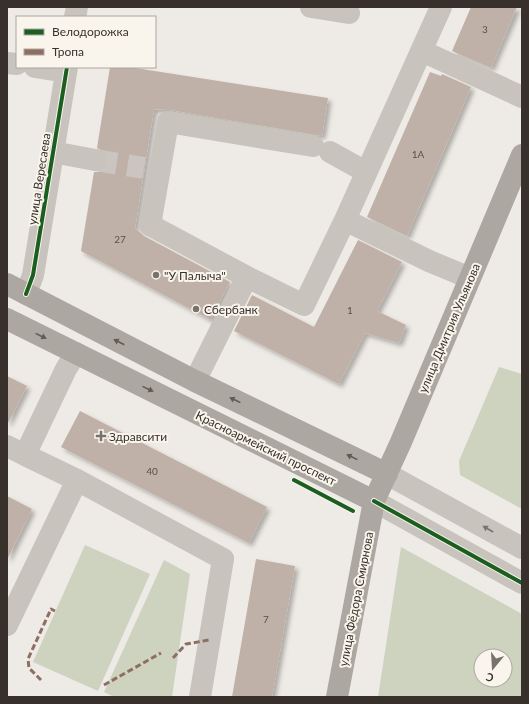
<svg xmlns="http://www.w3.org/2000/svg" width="529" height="704" viewBox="0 0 529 704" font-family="Lato,sans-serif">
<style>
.green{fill:#ced3c0;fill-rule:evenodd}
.building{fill:#c0b1a8;filter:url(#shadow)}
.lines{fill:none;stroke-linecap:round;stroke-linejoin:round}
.minor-tunnel{stroke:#cac5c0;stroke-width:22;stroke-dasharray:22 11;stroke-linecap:butt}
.minor{stroke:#c8c3bd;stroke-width:22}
.major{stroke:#ada7a2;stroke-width:22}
.quiet{stroke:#8d6e63;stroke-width:3;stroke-dasharray:6 3;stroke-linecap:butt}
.cycleway-casing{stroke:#f9f5ed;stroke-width:6}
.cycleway{stroke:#1b5e20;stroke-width:4}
.oneway{fill:#615a55}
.oneway2{fill:#79726d}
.poi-dot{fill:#78716c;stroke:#f9f5ed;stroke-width:1.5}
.labels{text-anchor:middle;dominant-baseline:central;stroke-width:4;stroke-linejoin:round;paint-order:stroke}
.number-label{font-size:10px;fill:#5a504a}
.street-label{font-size:12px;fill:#38302b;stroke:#f9f5ed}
.poi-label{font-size:12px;fill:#38302b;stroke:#f9f5ed;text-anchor:start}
</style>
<defs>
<filter id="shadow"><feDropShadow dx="3.5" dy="3.5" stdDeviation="2" flood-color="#0004"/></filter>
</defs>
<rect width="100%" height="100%" fill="#eeeae5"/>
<path class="green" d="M 499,367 L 522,374 L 522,509 L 460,475 L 459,461 Z
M 85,545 L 150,574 L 98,691 L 33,662 Z
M 401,547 L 522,614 L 522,697 L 378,697 ZM 481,656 L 505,656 L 505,680 L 481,680 Z
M 164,560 L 190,574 L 172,697 L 114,697 L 104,692 Z"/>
<path class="building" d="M 471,7 L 517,7 L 491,68 L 452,51 Z
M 110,67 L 129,67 L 328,98 L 322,136 L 170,110 L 154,109 L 135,228 L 144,236 L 230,282 L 211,320 L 81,251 L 94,172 L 99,172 L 104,168 L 107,162 L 107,156 L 103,151 L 97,148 Z
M 430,72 L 441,76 L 442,74 L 471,87 L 407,236 L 367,217 Z
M 358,240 L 402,262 L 377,311 L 406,325 L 399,343 L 365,333 L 339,384 L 234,331 L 252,295 L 314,327 Z
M 7,376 L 27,386 L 7,425 Z
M 80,411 L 267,507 L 249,543 L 61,447 Z
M 7,496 L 32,509 L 7,560 Z
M 256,559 L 295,566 L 272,697 L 232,697 Z"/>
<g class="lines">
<path class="minor-tunnel" d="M 95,160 L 144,168"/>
<path class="minor" d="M 311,7 L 349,13
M 75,17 L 77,7
M 422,51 L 522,97
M 7,63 L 17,64
M 35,67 L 66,72
M 313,146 L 168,122 L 150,225 L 247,277 L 304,305 L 345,220 L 429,261 L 470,278
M 53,152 L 95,160
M 330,152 L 366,172
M 345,220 L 441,7
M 26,294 L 33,275 L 67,67
M 76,353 L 66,369 L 25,455 L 77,480 L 223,559 L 200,697
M 195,381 L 247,277
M 7,446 L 25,455
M 387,474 L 522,548
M 374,501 L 522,583
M 7,625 L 77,480"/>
<path class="major" d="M 7,284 L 195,381 L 387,474
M 7,319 L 374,501
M 337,697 L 374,501 L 401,442 L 522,155"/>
<path class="quiet" d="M 173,658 L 186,644 L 209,640
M 41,680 L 29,668 L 28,659 L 51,609 L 55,611
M 104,685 L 161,653"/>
<g class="cycleway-casing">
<path id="cycleway" d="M 26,294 L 33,275 L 67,67
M 294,480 L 353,511
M 374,501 L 522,583"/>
</g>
<use href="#cycleway" class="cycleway"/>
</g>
<defs><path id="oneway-solid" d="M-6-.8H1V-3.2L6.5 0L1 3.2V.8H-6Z"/></defs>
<g class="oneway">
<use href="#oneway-solid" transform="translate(41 336) rotate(26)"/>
<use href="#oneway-solid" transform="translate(119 342) rotate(-153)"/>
<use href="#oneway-solid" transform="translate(148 389) rotate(26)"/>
<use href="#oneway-solid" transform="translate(235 400) rotate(-154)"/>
<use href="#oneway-solid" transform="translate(352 457) rotate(-154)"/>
</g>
<use class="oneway2" href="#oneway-solid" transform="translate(488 529) rotate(-150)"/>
<g class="poi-dot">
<circle cx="156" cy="275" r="4"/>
<circle cx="196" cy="309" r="4"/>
<path d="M99 430h4v4h4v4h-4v4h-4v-4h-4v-4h4z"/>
</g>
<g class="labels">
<g class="number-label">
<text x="485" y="29">3</text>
<text x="418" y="154">1А</text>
<text x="120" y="239">27</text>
<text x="350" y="310">1</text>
<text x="152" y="471">40</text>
<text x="266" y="619">7</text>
</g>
<g class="street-label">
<text transform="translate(39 179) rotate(-81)">улица Вересаева</text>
<text transform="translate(449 328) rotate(-67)">улица Дмитрия Ульянова</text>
<text transform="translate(266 448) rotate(26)">Красноармейский проспект</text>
<text transform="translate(356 599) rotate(-79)">улица Фёдора Смирнова</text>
</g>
<g class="poi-label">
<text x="164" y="275">"У Палыча"</text>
<text x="204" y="309">Сбербанк</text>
<text x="109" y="436">Здравсити</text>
</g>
</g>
<rect width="529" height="704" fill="none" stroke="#38302b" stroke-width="16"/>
<rect x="16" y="16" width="140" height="52" fill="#f9f5ed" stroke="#aca69f"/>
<rect x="24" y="29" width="20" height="6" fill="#1b5e20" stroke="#aca69f"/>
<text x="52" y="36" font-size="12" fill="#38302b">Велодорожка</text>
<rect x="24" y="49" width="20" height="6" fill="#8d6e63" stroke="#aca69f"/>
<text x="52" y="56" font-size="12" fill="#38302b">Тропа</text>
<g transform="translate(493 668) rotate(198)"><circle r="19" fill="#f9f5ed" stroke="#aca69f"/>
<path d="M0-3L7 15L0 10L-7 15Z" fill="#78716c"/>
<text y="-6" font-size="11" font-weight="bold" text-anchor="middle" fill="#38302b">С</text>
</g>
</svg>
